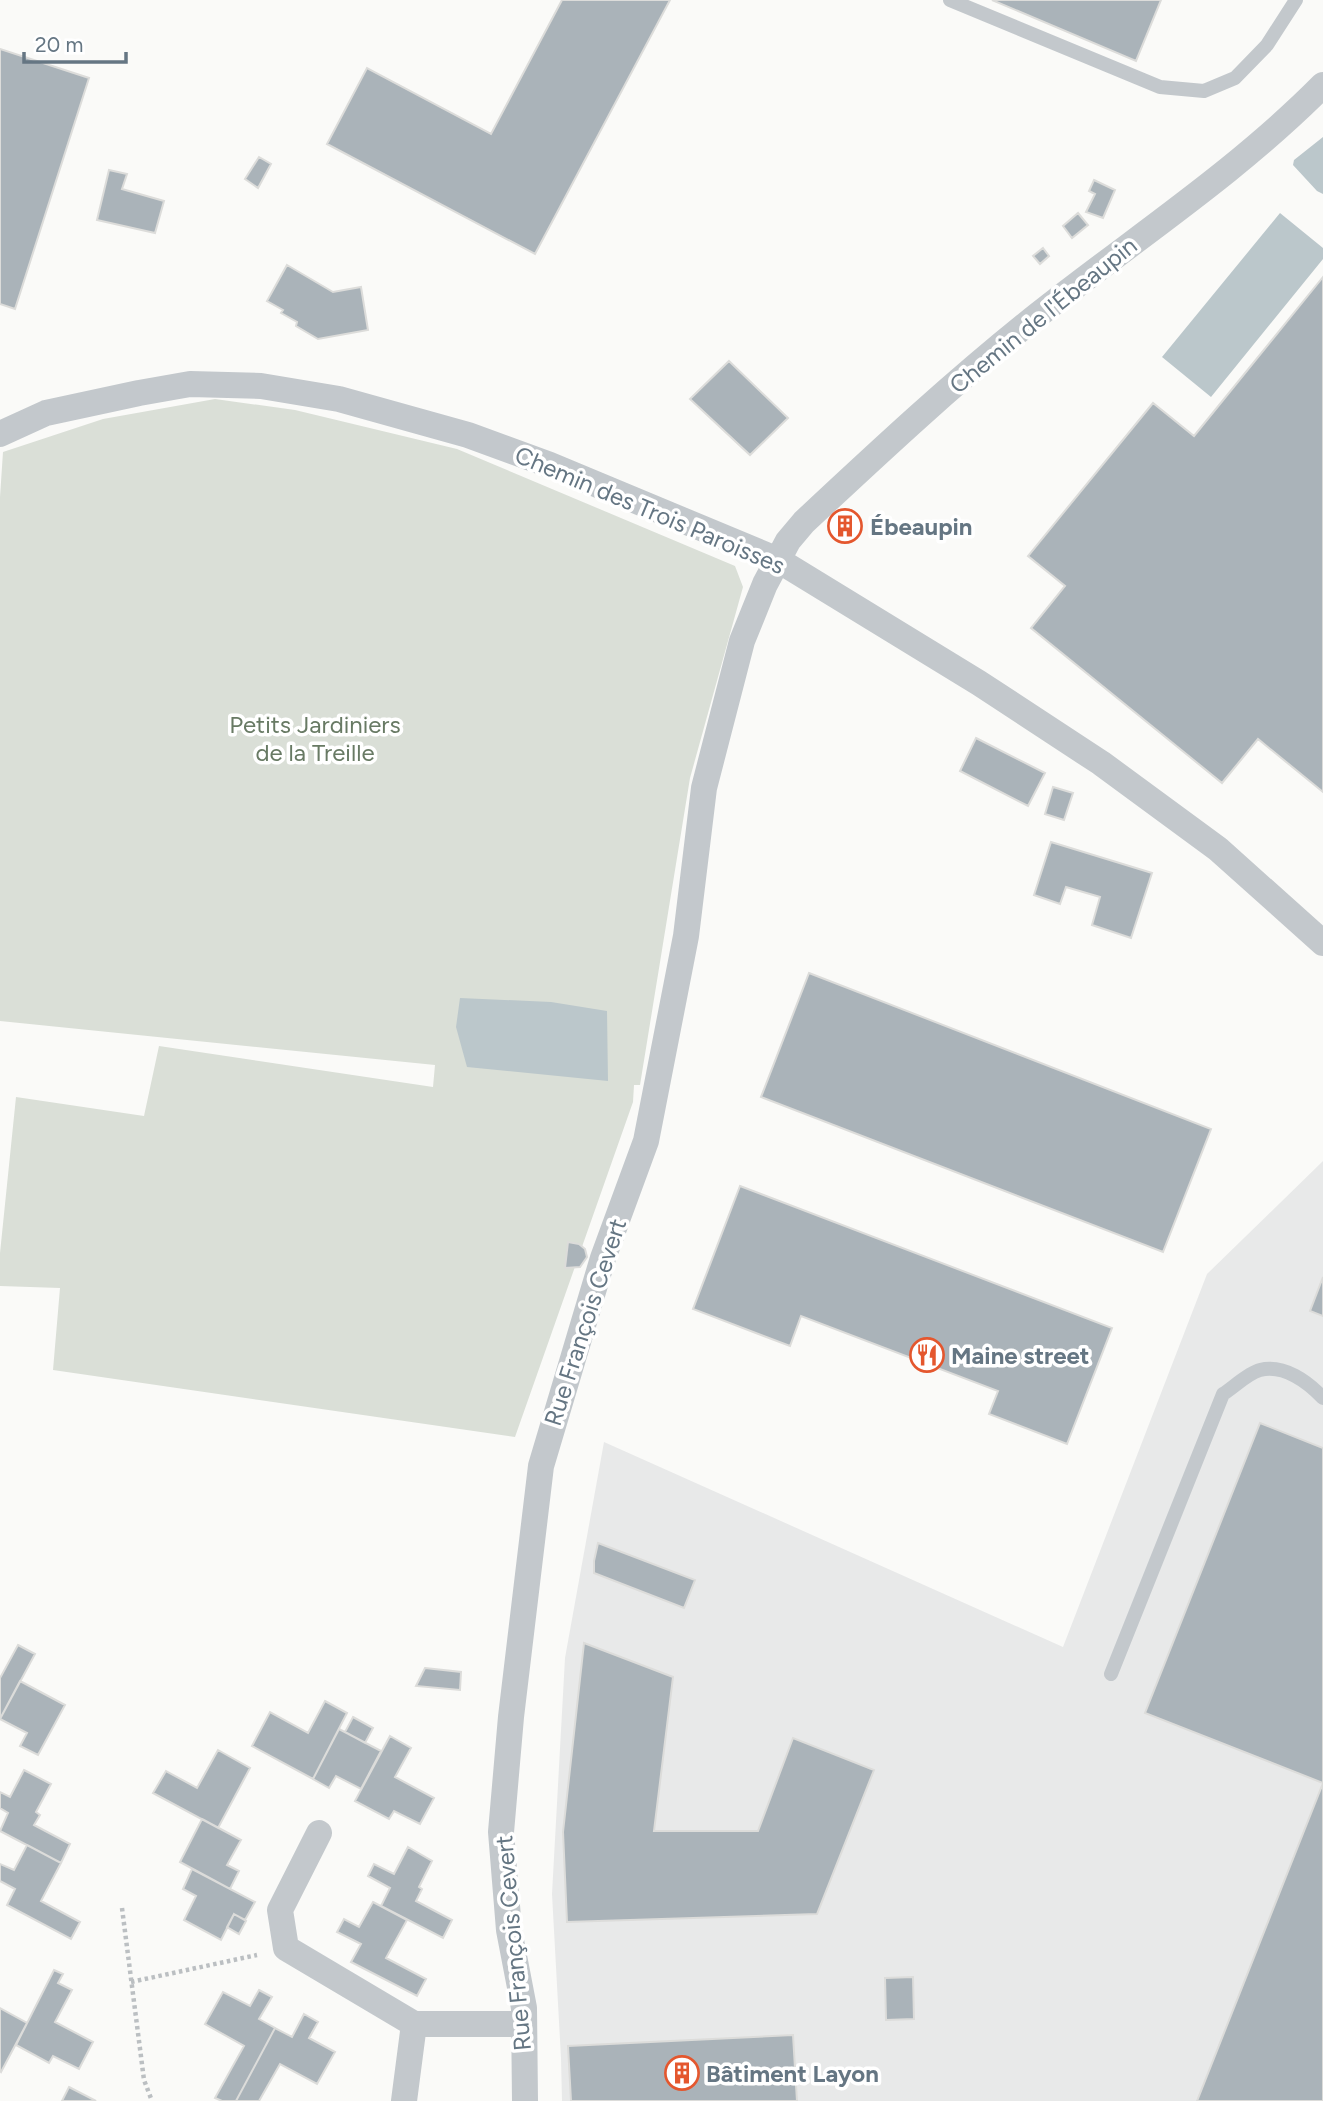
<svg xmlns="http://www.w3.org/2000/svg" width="1323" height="2101" viewBox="0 0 1323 2101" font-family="Figtree,sans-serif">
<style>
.built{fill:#e8e9e9}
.green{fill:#dadfd7}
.water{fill:#bbc7cb}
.building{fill:#aab3b9;stroke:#dcdcda;stroke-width:2}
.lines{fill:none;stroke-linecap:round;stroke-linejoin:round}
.path{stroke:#bbbfc2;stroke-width:4.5;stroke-dasharray:3.5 3.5;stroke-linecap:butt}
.lane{stroke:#c3c8cc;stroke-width:14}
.street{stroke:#c3c8cc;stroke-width:26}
.labels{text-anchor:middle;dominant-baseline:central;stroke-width:7;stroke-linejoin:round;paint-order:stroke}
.street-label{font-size:24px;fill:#657683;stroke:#fff}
.poi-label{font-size:24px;font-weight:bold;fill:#657683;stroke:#fff;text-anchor:start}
.park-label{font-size:24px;fill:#687a64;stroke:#fff}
</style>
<rect width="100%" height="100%" fill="#fafaf8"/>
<path class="built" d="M 1323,1161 L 1323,2101 L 562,2101 L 561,2058 L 552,1894 L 565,1658 L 604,1442 L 1063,1647 L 1207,1274 Z"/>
<path class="green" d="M 215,399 L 295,410 L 457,449 L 735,566 L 743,587 L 690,778 L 640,1085 L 634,1085 L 633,1102 L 515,1437 L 53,1370 L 60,1288 L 0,1286 L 0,1253 L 16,1097 L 144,1116 L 159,1046 L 433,1087 L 435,1065 L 0,1021 L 0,497 L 3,452 L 103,419 Z"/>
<path class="water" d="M 1323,137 L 1323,194 L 1317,191 L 1293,165 L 1294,160 Z
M 1280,213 L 1323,248 L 1323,259 L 1211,397 L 1162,357 Z
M 460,998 L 551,1002 L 607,1011 L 608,1081 L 467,1067 L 456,1027 Z"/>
<path class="building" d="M 562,0 L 670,0 L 535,254 L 327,144 L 367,68 L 491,134 Z
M 992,0 L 1161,0 L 1136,61 Z
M 0,49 L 89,78 L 15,309 L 0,304 Z
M 259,157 L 271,164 L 258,188 L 245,179 Z
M 109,170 L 127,174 L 122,189 L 164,201 L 155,233 L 97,220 Z
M 1094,180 L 1115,190 L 1103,218 L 1086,212 L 1095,194 L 1089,191 Z
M 1078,213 L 1088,225 L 1072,238 L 1063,226 Z
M 1043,248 L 1049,256 L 1040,264 L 1033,256 Z
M 287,265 L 333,292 L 361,287 L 368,330 L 318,339 L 296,326 L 297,322 L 281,313 L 283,310 L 267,301 Z
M 1323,277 L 1323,792 L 1258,739 L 1222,783 L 1031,628 L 1065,586 L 1028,556 L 1153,403 L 1194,436 Z
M 729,361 L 788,418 L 750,455 L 690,399 Z
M 847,516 L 854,522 L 842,535 L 835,529 Z
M 976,738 L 1045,773 L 1028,806 L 960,771 Z
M 1053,787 L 1073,793 L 1064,820 L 1045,814 Z
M 1051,842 L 1152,873 L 1131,938 L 1092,925 L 1100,897 L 1066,887 L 1060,904 L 1034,895 Z
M 809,973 L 1211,1129 L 1163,1252 L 761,1097 Z
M 740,1186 L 1112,1328 L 1067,1444 L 989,1414 L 998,1391 L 801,1316 L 790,1346 L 693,1309 Z
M 568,1242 L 579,1244 L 585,1249 L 587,1257 L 580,1267 L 565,1268 Z
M 1323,1277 L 1323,1316 L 1310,1311 Z
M 1260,1423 L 1323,1448 L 1323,2101 L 1197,2101 L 1323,1783 L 1145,1713 Z
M 598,1543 L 695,1580 L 684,1608 L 594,1573 L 594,1561 Z
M 584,1643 L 673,1677 L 654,1831 L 758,1831 L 793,1738 L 874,1770 L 817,1914 L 567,1922 L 563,1832 Z
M 18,1645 L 35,1654 L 0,1719 L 0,1678 Z
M 425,1668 L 461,1672 L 460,1690 L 416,1686 Z
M 20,1681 L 65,1705 L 38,1755 L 20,1746 L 27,1733 L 0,1719 Z
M 325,1701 L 347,1713 L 313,1779 L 252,1746 L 270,1712 L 308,1733 Z
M 353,1717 L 373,1728 L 365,1743 L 345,1732 Z
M 339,1729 L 381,1751 L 361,1789 L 336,1776 L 329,1788 L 313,1779 Z
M 390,1736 L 411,1748 L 395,1777 L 434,1798 L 420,1824 L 394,1811 L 389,1819 L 355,1801 Z
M 218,1750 L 250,1768 L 218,1828 L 153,1793 L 166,1771 L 197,1788 Z
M 24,1770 L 51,1784 L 36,1812 L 40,1815 L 34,1825 L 70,1844 L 61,1863 L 0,1831 L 8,1813 L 0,1808 L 0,1792 L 10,1797 Z
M 202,1819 L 241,1840 L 227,1865 L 239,1871 L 230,1889 L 180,1862 Z
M 27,1845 L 61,1863 L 41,1901 L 80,1922 L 71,1939 L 7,1905 L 15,1889 L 0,1881 L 0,1864 L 14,1870 Z
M 408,1847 L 432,1861 L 419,1887 L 422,1889 L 416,1901 L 452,1920 L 443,1938 L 381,1906 L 390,1888 L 368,1876 L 374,1864 L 394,1874 Z
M 192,1869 L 255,1902 L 245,1920 L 234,1914 L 221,1940 L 184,1920 L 196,1896 L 183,1889 Z
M 373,1902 L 407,1920 L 386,1958 L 426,1979 L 417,1996 L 351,1962 L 361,1944 L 337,1932 L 344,1919 L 359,1927 Z
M 234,1914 L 246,1921 L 239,1934 L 227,1927 Z
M 54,1970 L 63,1974 L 58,1983 L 72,1990 L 55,2022 L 93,2042 L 79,2069 L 53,2056 L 49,2063 L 16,2045 Z
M 913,1977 L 914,2019 L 886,2020 L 885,1978 Z
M 259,1990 L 272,1997 L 259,2019 L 275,2028 L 236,2101 L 222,2101 L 215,2098 L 244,2046 L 205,2024 L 223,1992 L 250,2006 Z
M 0,2008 L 27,2023 L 1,2072 L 0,2071 Z
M 304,2014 L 318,2022 L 309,2038 L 335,2052 L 317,2084 L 280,2064 L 259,2101 L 236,2101 L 275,2028 L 292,2037 Z
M 793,2035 L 797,2101 L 571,2101 L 568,2046 Z
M 69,2087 L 96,2101 L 62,2101 Z"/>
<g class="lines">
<path class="path" d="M 122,1908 L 144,2080 L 152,2101
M 131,1982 L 257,1955"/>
<path class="lane" d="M 950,0 L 1160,87 L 1204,91 L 1235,78 L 1267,45 L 1296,0
M 1111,1674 L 1223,1394 C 1234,1387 1248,1373 1260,1370 C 1284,1364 1308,1382 1323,1398"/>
<path class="street" d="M 0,434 L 46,413 L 139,393 L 190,384 L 261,386 L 339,399 L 468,435 L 550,465 L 778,560 L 979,683 L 1101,763 L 1218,849 L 1323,943
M 319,1833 L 280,1910 L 286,1948 L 414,2024 L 524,2024
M 404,2101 L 414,2024
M 525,2101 L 524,2008 L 509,1930 L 501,1832 L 511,1717 L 541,1466 L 603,1258 L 646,1141 L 686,936 L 704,788 L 742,641 L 765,584 L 788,541 L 804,522 C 880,451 956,380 1038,315 C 1134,239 1237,172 1323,85"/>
</g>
<defs>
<g id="building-ring" transform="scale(1.75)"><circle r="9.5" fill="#fff" stroke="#e4572e" stroke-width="1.5"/><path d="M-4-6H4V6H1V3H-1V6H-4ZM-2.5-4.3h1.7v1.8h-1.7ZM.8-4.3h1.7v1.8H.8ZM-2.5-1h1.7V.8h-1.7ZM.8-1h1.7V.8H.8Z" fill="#e4572e"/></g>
<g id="restaurant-ring" transform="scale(1.75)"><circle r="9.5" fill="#fff" stroke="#e4572e" stroke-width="1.5"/><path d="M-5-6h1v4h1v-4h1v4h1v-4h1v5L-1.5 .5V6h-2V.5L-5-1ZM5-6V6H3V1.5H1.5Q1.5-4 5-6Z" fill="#e4572e"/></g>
</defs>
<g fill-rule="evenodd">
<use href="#building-ring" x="845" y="526"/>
<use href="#restaurant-ring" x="927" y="1355"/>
<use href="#building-ring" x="682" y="2073"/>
</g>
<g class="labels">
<g class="street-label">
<text transform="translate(1043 315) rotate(-39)">Chemin de l'Ébeaupin</text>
<text transform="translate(650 510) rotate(23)">Chemin des Trois Paroisses</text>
<text transform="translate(585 1322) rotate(-72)">Rue François Cevert</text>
<text transform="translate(513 1943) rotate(-95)">Rue François Cevert</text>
</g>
<g class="poi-label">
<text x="870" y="526">Ébeaupin</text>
<text x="951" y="1355">Maine street</text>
<text x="706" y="2073">Bâtiment Layon</text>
</g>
<g class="park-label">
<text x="315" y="724">Petits Jardiniers<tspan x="315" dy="28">de la Treille</tspan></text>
</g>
</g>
<path d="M24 52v10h102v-10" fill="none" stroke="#657683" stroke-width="3.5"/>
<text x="35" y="52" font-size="21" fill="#657683" stroke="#ffffff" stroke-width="5" paint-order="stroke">20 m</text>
</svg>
